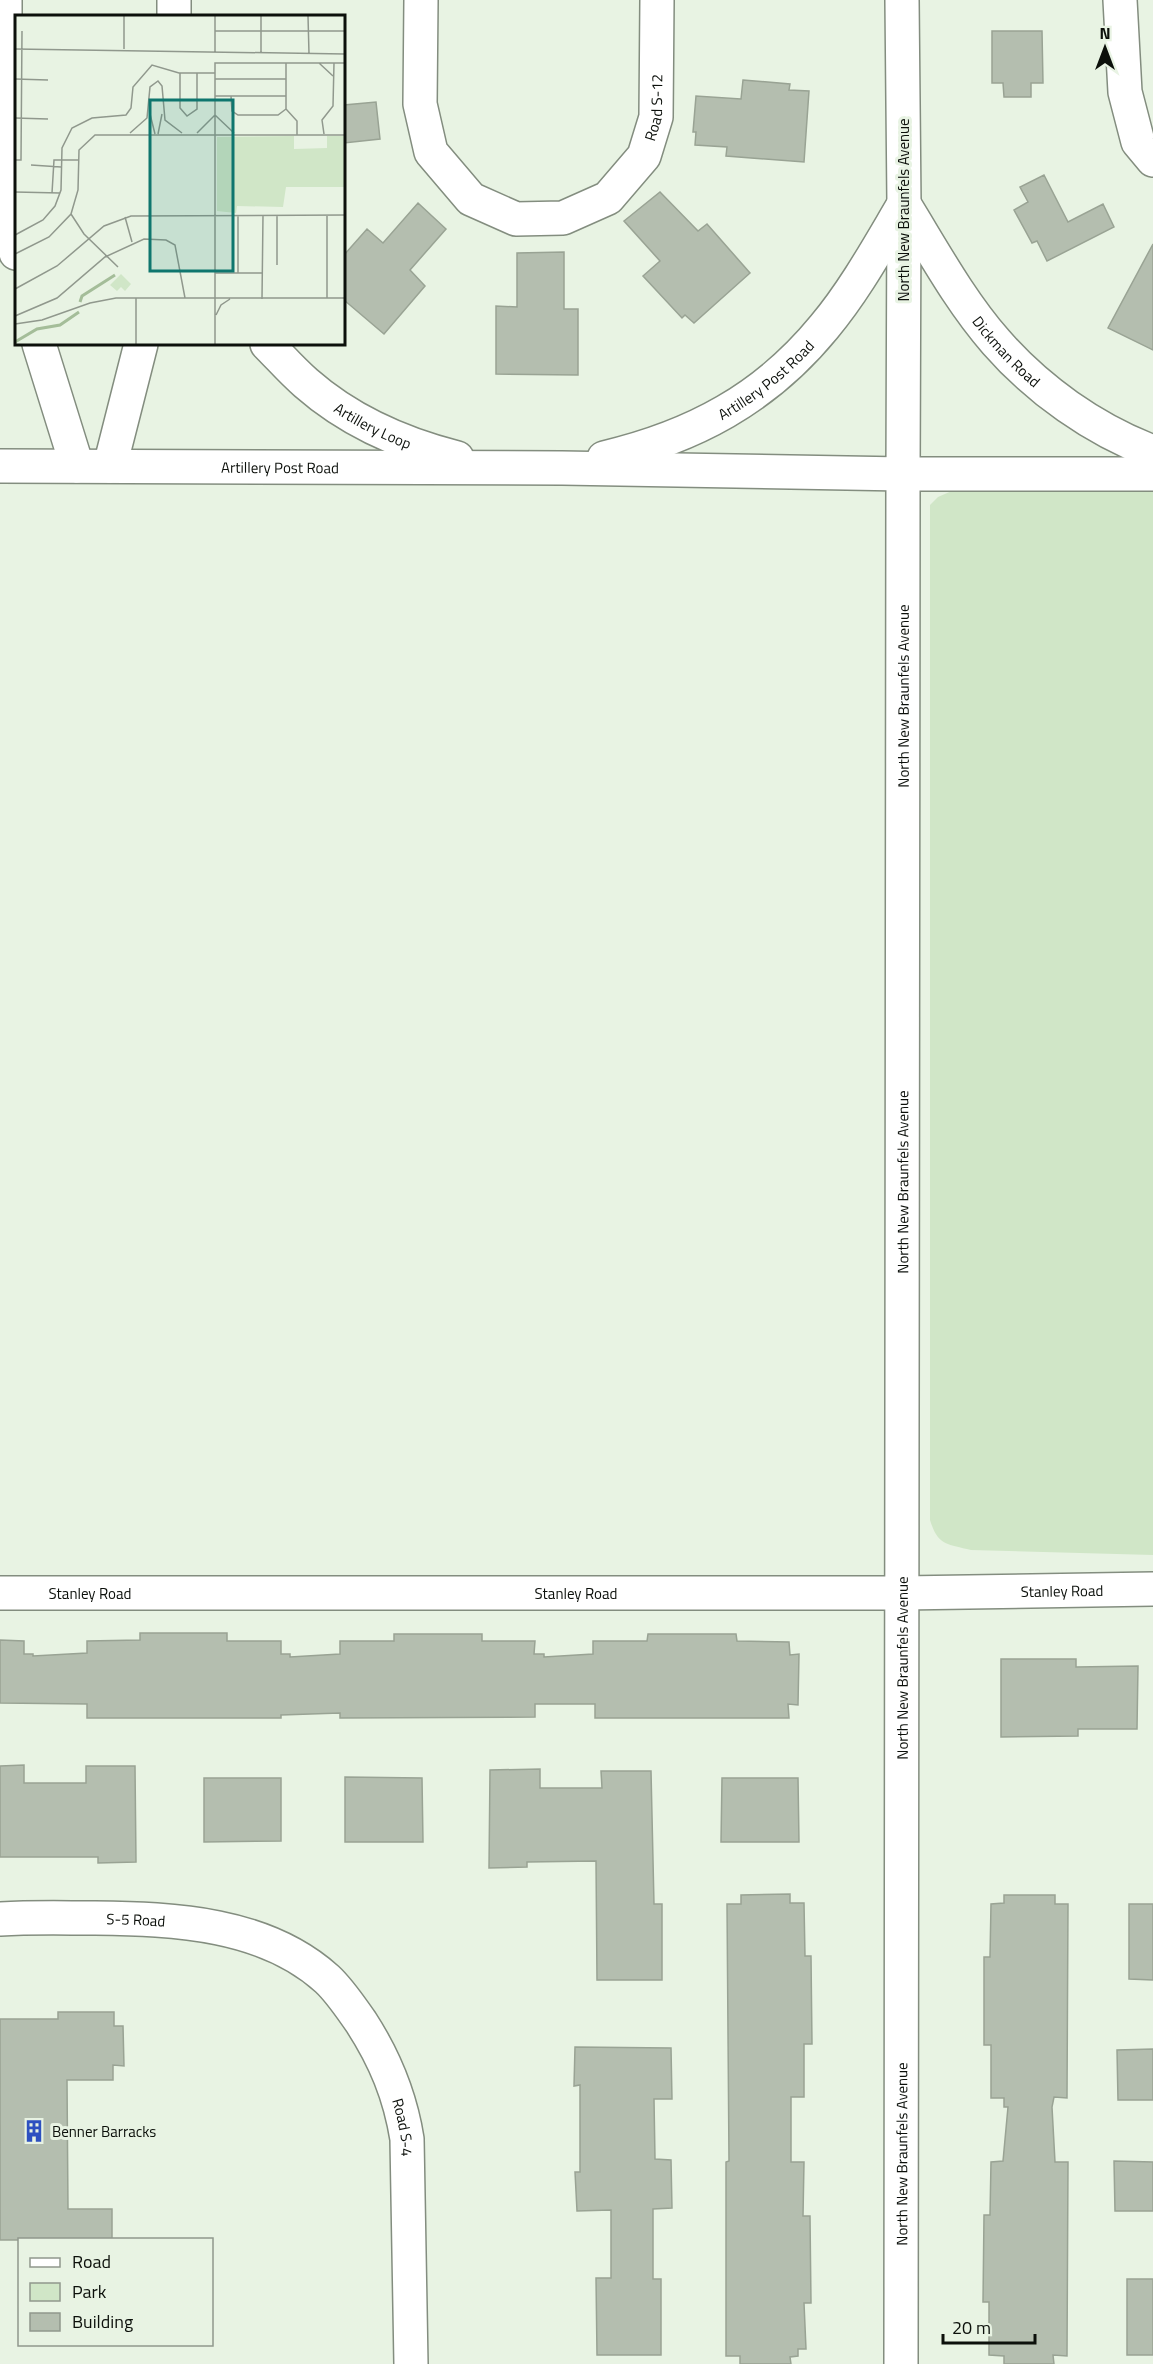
<svg xmlns="http://www.w3.org/2000/svg" width="1153" height="2364" viewBox="0 0 1153 2364" font-family="'Titillium Web',sans-serif">
<style>
.green{fill:#d0e6c7}
.building{fill:#b4beaf;stroke:#99a394;stroke-width:1.5}
.lines{fill:none;stroke-linecap:round;stroke-linejoin:round}
.minor-casing{stroke:#838d7f;stroke-width:36}
.tertiary-casing{stroke:#838d7f;stroke-width:36}
.minor{stroke:#fff;stroke-width:33}
.tertiary{stroke:#fff;stroke-width:33}
.labels{text-anchor:middle;dominant-baseline:central;stroke-width:6;stroke-linejoin:round;paint-order:stroke}
.street-label{font-size:15px;fill:#0c100b;stroke:#e8f3e3}
.poi-label{font-size:15px;fill:#0c100b;stroke:#e8f3e3;text-anchor:start}
.inset-river{fill:none;stroke:#a4bd99;stroke-width:3}
.inset-road{fill:none;stroke:#90988d;stroke-width:1.5}
.view{fill:#0f766e;fill-opacity:0.15;stroke:#0f766e;stroke-width:3}
.inset-edge{fill:none;stroke:#0c100b;stroke-width:3}
</style>
<rect width="100%" height="100%" fill="#e8f3e3"/>
<path class="green" d="M 954,490 L 1153,490 L 1153,1555 L 971,1550 C 947,1544 938,1546 930,1520 L 930,505 L 938,497 Z"/>
<path class="building" d="M 992,31 L 1042,31 L 1043,83 L 1031,83 L 1031,97 L 1004,97 L 1003,83 L 992,83 Z
M 743,80 L 790,84 L 789,90 L 809,91 L 804,162 L 726,156 L 727,147 L 695,145 L 696,132 L 693,132 L 696,96 L 741,99 Z
M 376,102 L 380,139 L 344,143 L 344,105 Z
M 1044,175 L 1068,222 L 1103,204 L 1114,227 L 1047,261 L 1037,241 L 1032,243 L 1014,210 L 1028,202 L 1020,187 Z
M 660,192 L 698,231 L 707,224 L 750,273 L 694,323 L 685,315 L 682,318 L 643,276 L 660,261 L 624,221 Z
M 418,203 L 446,229 L 410,270 L 425,286 L 384,334 L 344,300 L 344,255 L 367,229 L 383,243 Z
M 1153,244 L 1153,350 L 1108,328 Z
M 564,252 L 564,309 L 578,309 L 578,375 L 496,374 L 496,306 L 517,307 L 517,253 Z
M 140,1633 L 227,1633 L 227,1641 L 281,1641 L 281,1654 L 290,1654 L 290,1657 L 340,1654 L 340,1641 L 394,1641 L 394,1634 L 482,1634 L 482,1641 L 535,1641 L 534,1654 L 544,1654 L 544,1657 L 593,1654 L 593,1641 L 647,1641 L 648,1634 L 736,1634 L 737,1641 L 789,1642 L 790,1655 L 799,1654 L 798,1705 L 788,1704 L 789,1718 L 595,1718 L 595,1704 L 535,1704 L 535,1717 L 340,1718 L 340,1713 L 281,1715 L 281,1718 L 87,1718 L 87,1704 L 0,1703 L 0,1640 L 24,1641 L 24,1654 L 33,1654 L 33,1656 L 87,1653 L 87,1641 L 140,1640 Z
M 1001,1659 L 1076,1659 L 1076,1667 L 1138,1666 L 1137,1729 L 1078,1729 L 1078,1736 L 1001,1737 Z
M 24,1765 L 24,1783 L 86,1783 L 86,1766 L 135,1766 L 136,1862 L 98,1863 L 98,1857 L 0,1857 L 0,1766 Z
M 540,1769 L 540,1788 L 602,1788 L 601,1771 L 651,1771 L 654,1904 L 662,1904 L 662,1980 L 597,1980 L 596,1861 L 527,1862 L 527,1867 L 489,1868 L 490,1770 Z
M 345,1777 L 422,1778 L 423,1842 L 345,1842 Z
M 204,1778 L 281,1778 L 281,1841 L 204,1842 Z
M 722,1778 L 798,1778 L 799,1842 L 721,1842 Z
M 790,1894 L 790,1903 L 804,1903 L 805,1956 L 811,1956 L 812,2044 L 804,2044 L 804,2097 L 791,2097 L 791,2162 L 804,2162 L 803,2216 L 810,2216 L 811,2303 L 804,2303 L 806,2349 L 798,2349 L 798,2356 L 790,2357 L 791,2364 L 740,2364 L 740,2356 L 726,2356 L 726,2162 L 729,2161 L 727,1904 L 741,1904 L 741,1895 Z
M 1004,1895 L 1055,1895 L 1055,1904 L 1068,1904 L 1067,2098 L 1054,2097 L 1052,2107 L 1055,2162 L 1068,2162 L 1067,2356 L 1053,2355 L 1054,2364 L 1004,2364 L 1004,2356 L 989,2355 L 989,2302 L 983,2302 L 984,2215 L 990,2215 L 991,2162 L 1003,2161 L 1008,2107 L 1004,2107 L 1004,2098 L 991,2098 L 991,2045 L 984,2045 L 984,1957 L 990,1957 L 991,1904 L 1004,1903 Z
M 1129,1904 L 1153,1904 L 1153,1980 L 1129,1979 Z
M 58,2012 L 114,2012 L 114,2026 L 123,2026 L 124,2066 L 113,2065 L 113,2080 L 67,2080 L 68,2209 L 112,2209 L 112,2240 L 0,2240 L 0,2019 L 58,2019 Z
M 575,2047 L 671,2048 L 672,2099 L 654,2099 L 655,2159 L 671,2160 L 672,2208 L 653,2209 L 653,2279 L 661,2279 L 661,2355 L 597,2355 L 596,2278 L 611,2278 L 611,2210 L 577,2211 L 575,2172 L 580,2172 L 580,2085 L 574,2086 Z
M 1153,2049 L 1153,2100 L 1118,2100 L 1117,2050 Z
M 1114,2161 L 1153,2162 L 1153,2211 L 1115,2211 Z
M 1127,2279 L 1153,2279 L 1153,2355 L 1127,2355 Z"/>
<g class="lines">
<g class="minor-casing">
<g id="minor">
<path d="M 174,0 L 174,16"/>
<path id="s1" d="M 421,0 L 420,104 L 431,152 L 471,199 L 516,219 L 563,218 L 608,198 L 644,156 L 656,117 L 657,0"/>
<path d="M 1120,0 L 1125,92 L 1138,142 L 1153,160"/>
<path d="M 3,112 L 10,223 L 16,253"/>
<path d="M 0,130 L 5,75 L 5,0"/>
<path d="M 39,344 L 77,466"/>
<path id="s2" d="M 267,344 C 280,357 292,371 306,383 C 348,420 402,444 457,458"/>
<path id="s3" d="M 604,458 C 693,437 765,399 824,327 C 855,290 879,246 904,204 C 933,251 960,301 996,342 C 1038,390 1093,429 1153,452"/>
<path id="s4" d="M 0,466 L 562,468 L 903,474 L 904,204 L 902,0"/>
<path d="M 110,466 L 141,344"/>
<path id="s5" d="M 0,1919 C 32,1917 64,1918 95,1918 C 175,1919 265,1923 327,1979 C 340,1991 351,2008 361,2022 C 385,2059 400,2095 407,2139 L 411,2364"/>
</g>
</g>
<g class="tertiary-casing">
<g id="tertiary">
<path id="s6" d="M 0,1593 L 902,1593 L 1153,1589"/>
<path id="s7" d="M 901,2364 L 903,474 L 1153,474"/>
</g>
</g>
<use href="#minor" class="minor"/>
<use href="#tertiary" class="tertiary"/>
</g>
<defs>
<g id="building-bare" transform="scale(1.8)"><path d="M-4-6H4V6H1V3H-1V6H-4ZM-2.5-4.3h1.7v1.8h-1.7ZM.8-4.3h1.7v1.8H.8ZM-2.5-1h1.7V.8h-1.7ZM.8-1h1.7V.8H.8Z" fill="#2d50c0" stroke="#e8f3e3" stroke-width="2.5" paint-order="stroke"/></g>
</defs>
<g fill-rule="evenodd">
<use href="#building-bare" x="34" y="2131"/>
</g>
<g class="labels">
<g class="street-label">
<text stroke="none"><textPath href="#s1" startOffset="466">Road S-12</textPath></text>
<text transform="translate(903 210) rotate(-90)">North New Braunfels Avenue</text>
<text stroke="none"><textPath href="#s3" startOffset="588">Dickman Road</textPath></text>
<text stroke="none"><textPath href="#s3" startOffset="182">Artillery Post Road</textPath></text>
<text stroke="none"><textPath href="#s2" startOffset="135">Artillery Loop</textPath></text>
<text stroke="none"><textPath href="#s4" startOffset="280">Artillery Post Road</textPath></text>
<text stroke="none"><textPath href="#s7" startOffset="1668">North New Braunfels Avenue</textPath></text>
<text stroke="none"><textPath href="#s7" startOffset="1182">North New Braunfels Avenue</textPath></text>
<text stroke="none"><textPath href="#s6" startOffset="1062">Stanley Road</textPath></text>
<text stroke="none"><textPath href="#s6" startOffset="90">Stanley Road</textPath></text>
<text stroke="none"><textPath href="#s6" startOffset="576">Stanley Road</textPath></text>
<text stroke="none"><textPath href="#s7" startOffset="696">North New Braunfels Avenue</textPath></text>
<text stroke="none"><textPath href="#s5" startOffset="136">S-5 Road</textPath></text>
<text stroke="none"><textPath href="#s5" startOffset="510">Road S-4</textPath></text>
<text stroke="none"><textPath href="#s7" startOffset="210">North New Braunfels Avenue</textPath></text>
</g>
<g class="poi-label">
<text x="52" y="2131">Benner Barracks</text>
</g>
</g>
<g transform="translate(15 15)">
<rect width="330" height="330" fill="#e8f3e3"/>
<path d="M 279,121 L 279,134 L 312,133 L 312,121 L 330,121 L 330,172 L 271,172 L 268,192 L 222,191 L 221,198 L 202,196 L 202,122 ZM 106,259 L 116,269 L 110,276 L 106,272 L 102,276 L 95,270 Z" fill="#d0e6c7"/>
<path class="inset-river" d="M 65,287 L 67,281 L 100,260M 0,327 L 22,314 L 45,310 L 64,297"/>
<path class="inset-road" d="M 109,1 L 109,34M 200,1 L 200,38M 246,1 L 246,38M 293,1 L 294,39M 200,16 L 330,16M 0,34 L 330,39M 271,48 L 271,94 L 282,106 L 282,120M 304,48 L 318,61M 165,58 L 165,93 L 172,101 L 182,94 L 182,58M 0,64 L 33,65M 200,64 L 271,64M 200,81 L 271,81M 216,81 L 217,96 L 223,100 L 263,100 L 271,94M 135,99 L 140,119M 0,103 L 33,104M 115,118 L 132,103 L 135,72 L 143,66 L 147,71 L 150,105 L 167,118M 182,118 L 200,100 L 219,118M 143,119 L 147,99M 309,119 L 307,105 L 318,91 L 319,48M 0,145 L 6,145 L 7,16M 16,150 L 46,152M 0,177 L 45,178M 37,178 L 39,145 L 63,145M 56,199 L 69,219 L 103,252M 223,200 L 223,258M 312,200 L 312,283M 110,202 L 117,227M 0,220 L 28,205 L 40,191 L 46,175 L 47,133 L 57,113 L 77,103 L 111,100 L 116,93 L 118,72 L 137,50 L 164,58 L 200,58M 0,239 L 34,222 L 56,199 L 63,175 L 64,135 L 80,120 L 330,120M 262,250 L 262,200M 200,258 L 247,258M 0,274 L 42,251 L 89,211 L 116,201 L 330,200M 121,283 L 121,329M 247,284 L 248,200M 201,300 L 206,290 L 215,284M 0,301 L 42,283 L 90,242 L 129,224 L 151,225 L 160,230 L 170,283M 0,309 L 27,305 L 75,288 L 101,283 L 330,283M 200,329 L 200,48 L 330,48"/>
<path class="view" d="M 135,85 L 218,85 L 218,256 L 135,256 Z"/>
<rect width="330" height="330" class="inset-edge"/>
</g>
<rect x="18" y="2238" width="195" height="108" fill="#e8f3e3" stroke="#90988d" stroke-width="1.5"/>
<rect x="30" y="2258" width="30" height="9" fill="#ffffff" stroke="#90988d" stroke-width="1.5"/>
<text x="72" y="2268" font-size="18" fill="#0c100b">Road</text>
<rect x="30" y="2283" width="30" height="18" fill="#d0e6c7" stroke="#90988d" stroke-width="1.5"/>
<text x="72" y="2298" font-size="18" fill="#0c100b">Park</text>
<rect x="30" y="2313" width="30" height="18" fill="#b4beaf" stroke="#90988d" stroke-width="1.5"/>
<text x="72" y="2328" font-size="18" fill="#0c100b">Building</text>
<g transform="translate(1105 48)" stroke="#e8f3e3" stroke-width="4.5" paint-order="stroke">
<path d="M0-4.5L10 22L0 15L-10 22Z" fill="#0c100b"/>
<text y="-9" font-size="16" font-weight="bold" text-anchor="middle" fill="#0c100b">N</text>
</g>
<path d="M943 2334v9h92v-9" fill="none" stroke="#0c100b" stroke-width="3"/>
<text x="952" y="2334" font-size="18" fill="#0c100b" stroke="#e8f3e3" stroke-width="4.5" paint-order="stroke">20 m</text>
</svg>
